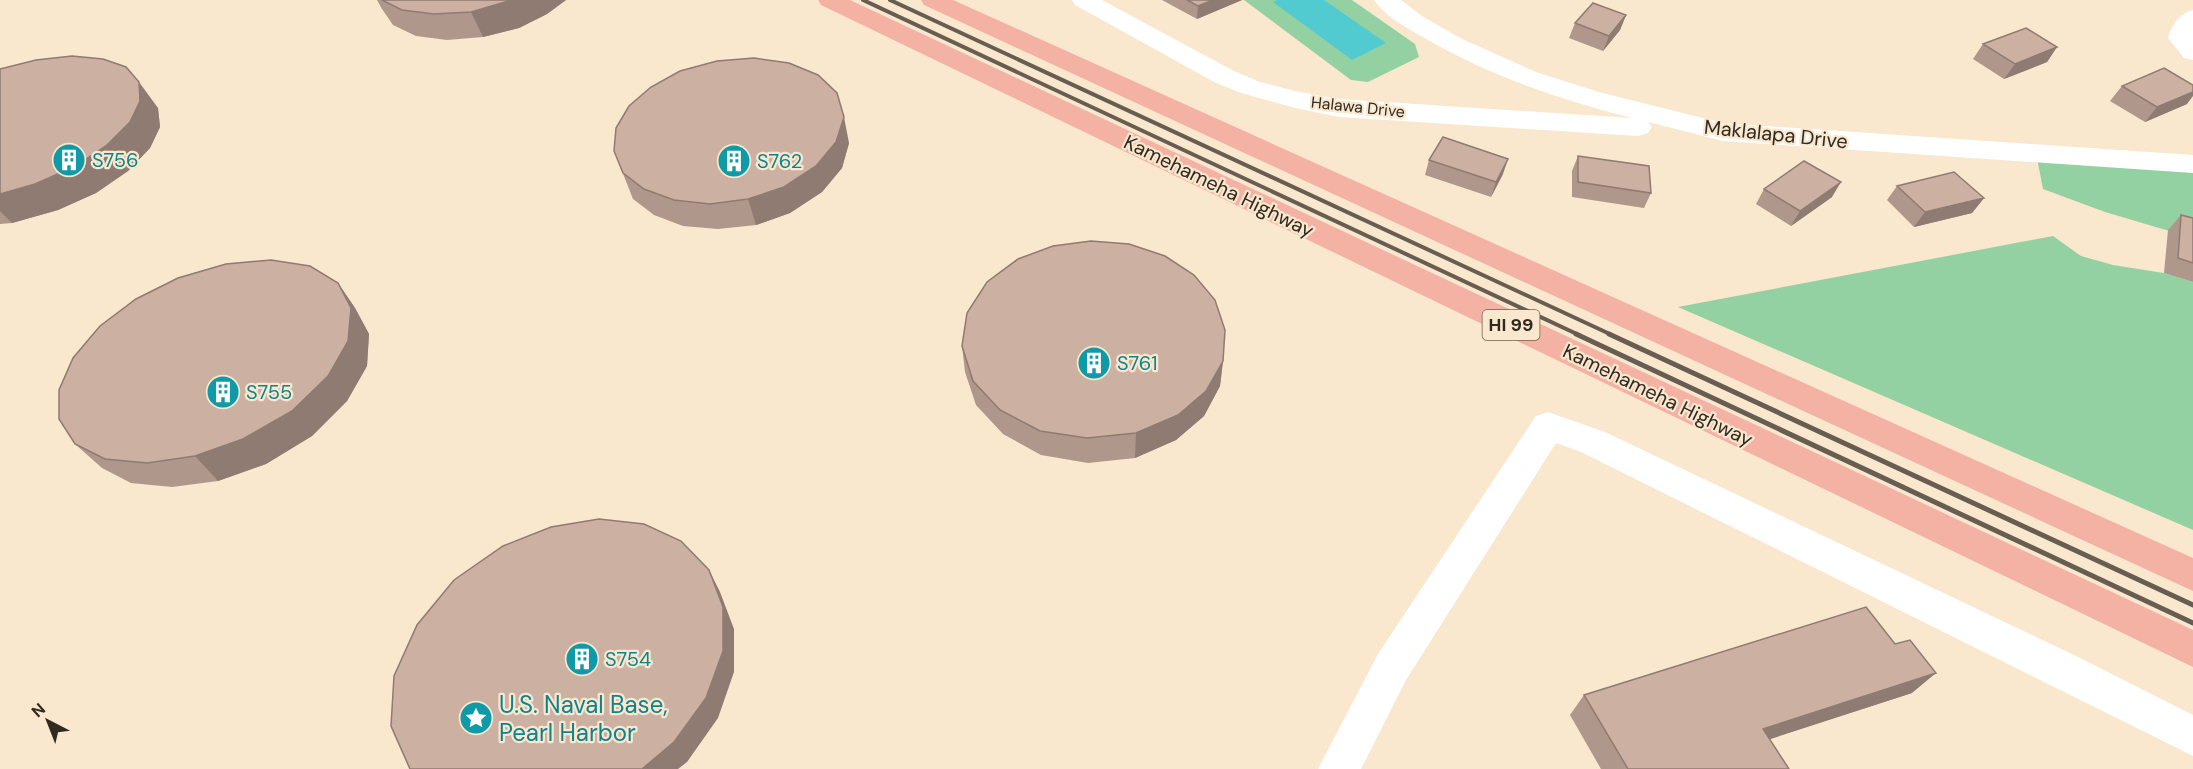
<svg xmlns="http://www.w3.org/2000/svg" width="2193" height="769" viewBox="0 0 2193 769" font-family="'DM Sans',sans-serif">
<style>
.green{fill:#94d1a2}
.water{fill:#51cad0}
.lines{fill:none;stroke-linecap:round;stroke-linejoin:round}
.minor{fill:#fff;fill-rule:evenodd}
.major{fill:#f4b2a5;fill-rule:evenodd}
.rail-far1{stroke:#675d50;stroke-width:4}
.rail{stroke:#675d50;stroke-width:5}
.wall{fill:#af978b}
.shaded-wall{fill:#8f7b71}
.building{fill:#ccb0a2;stroke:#8f7b71;stroke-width:1.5}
.labels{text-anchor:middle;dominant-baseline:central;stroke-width:4.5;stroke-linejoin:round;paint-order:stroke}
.far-street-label{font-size:16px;fill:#312a21;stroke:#f9e7ce}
.shield{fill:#f9e7ce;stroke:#6d6355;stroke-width:1.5}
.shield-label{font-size:18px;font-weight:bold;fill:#312a21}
.street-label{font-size:20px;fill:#312a21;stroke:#f9e7ce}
.culture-label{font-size:20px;fill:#0d838f;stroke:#f9e7ce;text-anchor:start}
.near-culture-label{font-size:24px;fill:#0d838f;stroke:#f9e7ce;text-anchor:start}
</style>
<rect width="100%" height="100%" fill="#f9e7ce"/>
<path class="green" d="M 1244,0 L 1352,0 L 1415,44 L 1419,57 L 1368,82 L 1351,80 Z
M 2036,153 L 2193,164 L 2193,238 L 2105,212 L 2043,189 Z
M 2053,236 L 2081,256 L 2113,265 L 2164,273 L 2193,282 L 2193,530 L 1678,307 Z"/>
<path class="water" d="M 1278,0 L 1324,0 L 1386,43 L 1352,60 L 1273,2 Z"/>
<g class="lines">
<path class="minor" d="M 1072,0 L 1102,0 L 1232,70 L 1260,82 L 1295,91 L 1339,99 L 1632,118 C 1558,99 1487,75 1421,36 C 1405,27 1384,16 1374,0 L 1401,0 L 1422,16 L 1460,38 L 1536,72 L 1599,92 L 1723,123 L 2193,155 L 2193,173 L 1723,141 L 1648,122 L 1652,127 L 1648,133 L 1638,136 L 1339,117 L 1295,108 L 1241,93 L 1214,82 L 1075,5 Z
M 2193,10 L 2193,60 L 2184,58 L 2168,38 C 2171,25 2180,13 2193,10 Z
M 1548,412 L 1605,432 L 2074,655 L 2193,715 L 2193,756 L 1581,452 L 1556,443 L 1406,680 L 1361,769 L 1318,769 L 1378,654 L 1536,416 Z"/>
<path class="major" d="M 818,0 L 850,0 L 2193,630 L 2193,667 L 821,5 Z
M 921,0 L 953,0 L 2193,558 L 2193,591 L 924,5 Z"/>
<path class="rail-far1" d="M 863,0 L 1579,335
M 890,0 L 1612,335"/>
<path class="rail" d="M 1576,334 L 2193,623
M 1609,334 L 2193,605"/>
</g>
<path class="wall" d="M 377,0 L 566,0 L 547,14 L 519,28 L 483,37 L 447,40 L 416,36 L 393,25 L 382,9 Z
M 1162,0 L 1242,0 L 1197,19 Z
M 1626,15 L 1620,30 L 1603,51 L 1569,38 L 1575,23 Z
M 1983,44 L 2057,47 L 2047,62 L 2004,79 L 1973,59 Z
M 0,69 L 158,108 L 160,127 L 150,148 L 128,171 L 96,193 L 58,210 L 12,223 L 0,224 Z
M 2122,86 L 2187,104 L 2145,122 L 2110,101 Z
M 849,143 L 842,168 L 822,192 L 790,213 L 756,225 L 718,229 L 683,226 L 654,215 L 633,199 L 614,151 Z
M 1578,156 L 1651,193 L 1644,208 L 1572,197 L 1572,171 Z
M 1429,160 L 1503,174 L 1491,197 L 1425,175 Z
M 1897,186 L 1984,198 L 1972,213 L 1914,227 L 1887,200 Z
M 1764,189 L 1832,197 L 1791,226 L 1756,204 Z
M 2181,215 L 2193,218 L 2193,282 L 2164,273 L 2168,230 Z
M 338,283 L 355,308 L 369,334 L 367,366 L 347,401 L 312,436 L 266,464 L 218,481 L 172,487 L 131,483 L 102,468 L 75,444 Z
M 962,346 L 1223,361 L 1220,386 L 1204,416 L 1176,440 L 1135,458 L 1088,463 L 1041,455 L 1003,434 L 976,405 L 965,372 Z
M 1912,693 L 1769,739 L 1789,769 L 1601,769 L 1570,715 L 1584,695 Z"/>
<path class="shaded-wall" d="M 512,0 L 566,0 L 547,14 L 519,28 L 483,37 L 471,12 Z
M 1213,0 L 1242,0 L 1197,19 L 1198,6 Z
M 1626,15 L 1620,30 L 1603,51 L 1609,36 Z
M 2057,47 L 2047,62 L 2004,79 L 2015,64 Z
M 139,82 L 158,108 L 160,127 L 150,148 L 128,171 L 96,193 L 58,210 L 12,223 L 0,211 L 0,194 Z
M 2193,92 L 2193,96 L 2187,104 L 2145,122 L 2157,107 Z
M 844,117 L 849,143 L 842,168 L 822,192 L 790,213 L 756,225 L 748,199 Z
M 1508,159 L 1503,174 L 1491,197 L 1496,182 Z
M 1841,182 L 1832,197 L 1791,226 L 1800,211 Z
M 1984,198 L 1972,213 L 1914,227 L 1925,212 Z
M 338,283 L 355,308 L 369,334 L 367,366 L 347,401 L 312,436 L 266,464 L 218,481 L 195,456 Z
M 1223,361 L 1220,386 L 1204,416 L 1176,440 L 1135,458 L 1136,433 Z
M 709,570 L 720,592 L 734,629 L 734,672 L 718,718 L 687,762 L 678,769 L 642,769 Z
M 1936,673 L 1912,693 L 1743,748 L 1763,729 Z"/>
<path class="building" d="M 382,0 L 512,0 L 471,12 L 434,14 L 402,10 Z
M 1187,0 L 1213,0 L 1198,6 Z
M 1593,3 L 1626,15 L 1609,36 L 1575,23 Z
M 2026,28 L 2057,47 L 2015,64 L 1983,44 Z
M 72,56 L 103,59 L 126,67 L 139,82 L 140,101 L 130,122 L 107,145 L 74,167 L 35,184 L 0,194 L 0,69 L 36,60 Z
M 754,58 L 789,63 L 818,75 L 837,93 L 844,117 L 836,142 L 816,166 L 784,187 L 748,199 L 710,204 L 674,200 L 644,189 L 623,173 L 614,151 L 616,128 L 629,106 L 651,87 L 680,71 L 717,61 Z
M 2164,68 L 2193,85 L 2193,92 L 2157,107 L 2122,86 Z
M 1443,137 L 1508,159 L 1496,182 L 1429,160 Z
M 1578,156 L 1649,166 L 1651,193 L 1578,182 Z
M 1804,161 L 1841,182 L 1800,211 L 1764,189 Z
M 1954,172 L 1984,198 L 1925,212 L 1897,186 Z
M 2181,215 L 2193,218 L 2193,263 L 2178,258 Z
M 1091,241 L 1129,244 L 1165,256 L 1194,275 L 1215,300 L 1225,330 L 1223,361 L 1206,391 L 1178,415 L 1136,433 L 1087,438 L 1040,431 L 1000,410 L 973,381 L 962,346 L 967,313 L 987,282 L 1018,259 L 1053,246 Z
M 271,260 L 310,266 L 338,283 L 351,308 L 348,341 L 328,376 L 292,411 L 243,439 L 195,456 L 147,463 L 105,459 L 75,444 L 59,419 L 59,390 L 73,358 L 100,326 L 136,299 L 178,278 L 226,264 Z
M 599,519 L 644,524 L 681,541 L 709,570 L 723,607 L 723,651 L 706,698 L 674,742 L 642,769 L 410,769 L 391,726 L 394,676 L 417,625 L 454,580 L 503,546 L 551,527 Z
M 1866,607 L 1895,644 L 1910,640 L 1936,673 L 1763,729 L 1789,769 L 1628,769 L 1584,695 Z"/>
<defs>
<g id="building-disc" transform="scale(1.725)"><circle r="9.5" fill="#0f9aa8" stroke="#f9e7ce"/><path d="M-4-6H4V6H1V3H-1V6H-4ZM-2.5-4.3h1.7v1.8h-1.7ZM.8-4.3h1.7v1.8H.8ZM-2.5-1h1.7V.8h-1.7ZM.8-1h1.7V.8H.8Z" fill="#fff"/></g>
<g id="sight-disc" transform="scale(1.725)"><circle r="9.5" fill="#0f9aa8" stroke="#f9e7ce"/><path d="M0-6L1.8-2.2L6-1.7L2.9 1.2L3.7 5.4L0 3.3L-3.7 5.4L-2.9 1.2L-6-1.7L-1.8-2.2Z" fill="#fff"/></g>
</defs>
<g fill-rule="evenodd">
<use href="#building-disc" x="69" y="160"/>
<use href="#building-disc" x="734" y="161"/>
<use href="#building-disc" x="1094" y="363"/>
<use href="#building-disc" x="223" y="392"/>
<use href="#building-disc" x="582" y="659"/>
<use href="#sight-disc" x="476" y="718"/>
</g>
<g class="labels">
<g class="far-street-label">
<text transform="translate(1358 107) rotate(6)">Halawa Drive</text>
</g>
<rect class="shield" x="1482.5" y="310" width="57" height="30" rx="4.5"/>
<g class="shield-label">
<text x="1511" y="325">HI 99</text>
</g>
<g class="street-label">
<text transform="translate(1776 134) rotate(6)">Maklalapa Drive</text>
<text transform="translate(1219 186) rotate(26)">Kamehameha Highway</text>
<text transform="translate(1658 395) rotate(26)">Kamehameha Highway</text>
</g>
<g class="culture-label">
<text x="92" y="160">S756</text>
<text x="757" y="161">S762</text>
<text x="1117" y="363">S761</text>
<text x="246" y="392">S755</text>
<text x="605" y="659">S754</text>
</g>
<g class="near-culture-label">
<text x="499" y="704">U.S. Naval Base,<tspan x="499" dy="28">Pearl Harbor</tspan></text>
</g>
</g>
<g transform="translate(48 721) rotate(318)" stroke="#f9e7ce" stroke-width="4.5" paint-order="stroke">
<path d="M0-4.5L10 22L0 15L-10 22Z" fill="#312a21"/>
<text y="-9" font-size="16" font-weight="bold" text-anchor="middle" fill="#312a21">N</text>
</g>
</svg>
